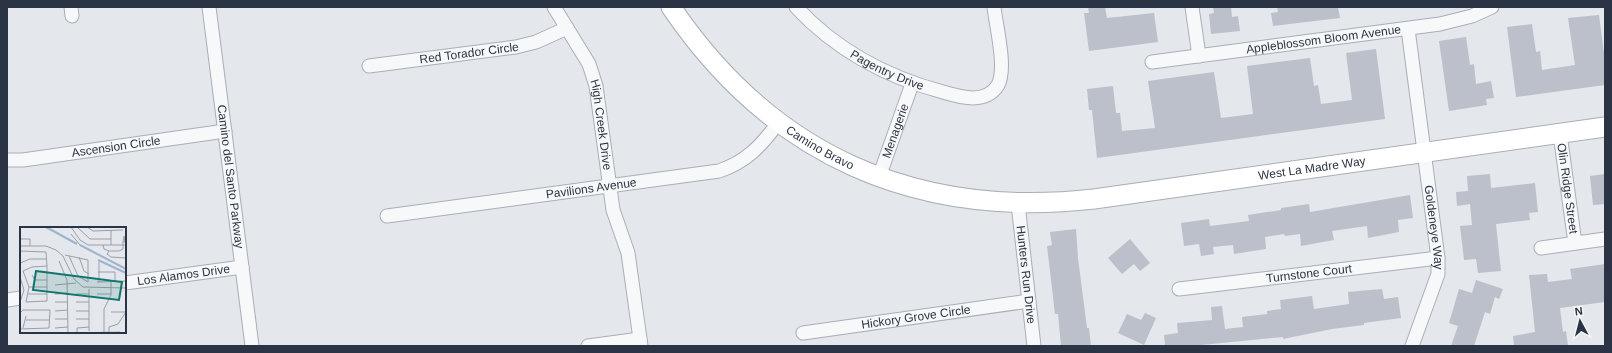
<svg xmlns="http://www.w3.org/2000/svg" width="1612" height="353" viewBox="0 0 1612 353" font-family="Helvetica,sans-serif">
<style>
.building{fill:#bbc0ca}
.lines{fill:none;stroke-linecap:round;stroke-linejoin:round}
.street-casing{stroke:#a9aeb7;stroke-width:15}
.secondary-casing{stroke:#a9aeb7;stroke-width:21}
.street{stroke:#f7f8fa;stroke-width:13}
.secondary{stroke:#fff;stroke-width:19}
.labels{text-anchor:middle;dominant-baseline:central;stroke-width:4;stroke-linejoin:round;paint-order:stroke}
.street-label{font-size:12px;fill:#2b3445;stroke:#f4f6f9}
.inset-river{fill:none;stroke:#9fb4cc;stroke-width:2}
.inset-road{fill:none;stroke:#9a9fa9;stroke-width:1}
.view{fill:#0f766e;fill-opacity:0.15;stroke:#0f766e;stroke-width:2}
.inset-edge{fill:none;stroke:#2b3445;stroke-width:2}
</style>
<rect width="100%" height="100%" fill="#e4e7ec"/>
<path class="building" d="M 1088,7 L 1105,7 L 1107,18 L 1154,13 L 1158,42 L 1089,51 L 1084,13 L 1089,13 Z
M 1213,7 L 1231,7 L 1232,17 L 1238,16 L 1240,31 L 1211,34 L 1209,14 L 1214,13 Z
M 1277,7 L 1338,7 L 1340,18 L 1273,26 L 1271,13 L 1278,12 Z
M 1599,15 L 1605,61 L 1605,85 L 1516,97 L 1507,27 L 1532,24 L 1536,52 L 1540,51 L 1542,70 L 1575,65 L 1568,18 Z
M 1466,37 L 1470,65 L 1474,64 L 1476,84 L 1491,81 L 1494,98 L 1486,99 L 1487,105 L 1449,111 L 1439,41 Z
M 1376,49 L 1385,119 L 1097,158 L 1092,110 L 1089,110 L 1087,89 L 1113,86 L 1116,113 L 1120,113 L 1122,131 L 1155,128 L 1148,81 L 1214,72 L 1221,118 L 1253,114 L 1247,66 L 1310,58 L 1314,86 L 1318,85 L 1321,104 L 1352,100 L 1346,53 Z
M 1490,174 L 1491,188 L 1535,183 L 1538,212 L 1529,213 L 1530,220 L 1496,224 L 1501,271 L 1478,273 L 1476,259 L 1464,260 L 1460,226 L 1472,225 L 1470,204 L 1457,206 L 1456,192 L 1468,191 L 1467,176 Z
M 1605,174 L 1605,204 L 1593,205 L 1590,176 Z
M 1410,195 L 1413,218 L 1398,220 L 1399,232 L 1368,238 L 1367,226 L 1332,231 L 1334,240 L 1301,246 L 1300,234 L 1285,236 L 1284,234 L 1265,237 L 1266,249 L 1234,254 L 1233,245 L 1213,247 L 1214,254 L 1201,256 L 1199,244 L 1184,246 L 1181,223 L 1209,219 L 1210,226 L 1249,221 L 1248,215 L 1281,210 L 1281,208 L 1309,204 L 1310,212 Z
M 1076,229 L 1078,258 L 1087,328 L 1089,328 L 1091,346 L 1061,346 L 1058,314 L 1055,314 L 1047,246 L 1052,245 L 1050,232 Z
M 1130,239 L 1150,263 L 1140,271 L 1134,264 L 1122,274 L 1108,258 Z
M 1605,264 L 1605,302 L 1560,308 L 1563,332 L 1566,331 L 1568,346 L 1514,346 L 1513,336 L 1535,332 L 1529,275 L 1547,274 L 1548,282 L 1572,279 L 1570,269 Z
M 1476,280 L 1503,289 L 1499,299 L 1495,297 L 1490,314 L 1485,312 L 1474,346 L 1451,346 L 1458,326 L 1449,323 L 1459,289 L 1472,293 Z
M 1382,289 L 1384,299 L 1398,297 L 1401,318 L 1364,323 L 1364,325 L 1332,329 L 1283,339 L 1283,337 L 1191,346 L 1165,346 L 1164,335 L 1178,333 L 1177,323 L 1212,320 L 1211,307 L 1222,306 L 1225,329 L 1243,327 L 1242,317 L 1267,314 L 1267,311 L 1281,309 L 1280,300 L 1312,296 L 1314,309 L 1349,304 L 1348,292 Z
M 1145,313 L 1156,318 L 1144,345 L 1118,333 L 1127,314 L 1141,320 Z"/>
<g class="lines">
<g class="street-casing">
<g id="street">
<path d="M 71,7 L 72,16"/>
<path id="s1" d="M 209,7 L 252,346"/>
<path id="s2" d="M 554,7 L 589,64 L 596,86 L 613,210 L 628,253 L 641,346"/>
<path id="s3" d="M 796,7 C 836,50 886,77 943,92 C 960,97 986,105 998,85 C 1007,68 996,26 994,7"/>
<path d="M 1192,7 L 1199,56"/>
<path id="s4" d="M 1408,29 L 1438,258 L 1438,274 L 1412,346"/>
<path id="s5" d="M 1152,62 L 1440,24 L 1472,16 L 1492,7"/>
<path id="s6" d="M 369,66 L 516,47 L 536,42 L 567,28"/>
<path id="s7" d="M 1560,134 L 1575,243"/>
<path id="s8" d="M 7,160 L 23,160 L 225,131"/>
<path id="s9" d="M 879,177 L 912,84"/>
<path id="s10" d="M 1018,204 L 1034,346"/>
<path id="s11" d="M 387,216 L 719,171 C 746,162 761,146 778,123"/>
<path d="M 1541,248 L 1605,239"/>
<path id="s12" d="M 125,283 L 242,267"/>
<path id="s13" d="M 1179,289 L 1438,258"/>
<path d="M 7,300 L 21,298"/>
<path id="s14" d="M 803,333 L 1029,301"/>
<path d="M 588,346 L 640,339"/>
</g>
</g>
<g class="secondary-casing">
<g id="secondary">
<path id="s15" d="M 671,7 C 772,156 916,219 1094,199 L 1605,127"/>
</g>
</g>
<use href="#street" class="street"/>
<use href="#secondary" class="secondary"/>
</g>
<g class="labels">
<g class="street-label">
<text stroke="none"><textPath href="#s5" startOffset="173">Appleblossom Bloom Avenue</textPath></text>
<text stroke="none"><textPath href="#s6" startOffset="101">Red Torador Circle</textPath></text>
<text stroke="none"><textPath href="#s3" startOffset="112">Pagentry Drive</textPath></text>
<text stroke="none"><textPath href="#s2" startOffset="129">High Creek Drive</textPath></text>
<text stroke="none"><textPath href="#s9" startOffset="49">Menagerie</textPath></text>
<text stroke="none"><textPath href="#s8" startOffset="110">Ascension Circle</textPath></text>
<text stroke="none"><textPath href="#s15" startOffset="207">Camino Bravo</textPath></text>
<text stroke="none"><textPath href="#s15" startOffset="711">West La Madre Way</textPath></text>
<text stroke="none"><textPath href="#s1" startOffset="171">Camino del Santo Parkway</textPath></text>
<text stroke="none"><textPath href="#s11" startOffset="206">Pavilions Avenue</textPath></text>
<text stroke="none"><textPath href="#s7" startOffset="55">Olin Ridge Street</textPath></text>
<text stroke="none"><textPath href="#s4" startOffset="200">Goldeneye Way</textPath></text>
<text stroke="none"><textPath href="#s13" startOffset="131">Turnstone Court</textPath></text>
<text stroke="none"><textPath href="#s12" startOffset="59">Los Alamos Drive</textPath></text>
<text stroke="none"><textPath href="#s10" startOffset="71">Hunters Run Drive</textPath></text>
<text stroke="none"><textPath href="#s14" startOffset="114">Hickory Grove Circle</textPath></text>
</g>
</g>
<g transform="translate(20 227)">
<rect width="106" height="106" fill="#e4e7ec"/>
<path class="inset-river" d="M 26,0 L 57,17M 60,18 L 106,42M 78,33 L 106,46"/>
<path class="inset-road" d="M 51,0 L 60,13 L 68,18 L 106,18M 57,0 L 70,12 L 91,12M 67,0 L 73,4 L 103,3M 51,7 L 60,18M 0,12 L 10,12 L 10,19M 103,15 L 104,9 L 105,15M 83,18 L 84,22 L 89,24 L 99,24 L 103,22 L 103,15 L 106,15M 91,18 L 91,3M 0,19 L 26,19 L 36,23 L 43,29 L 54,52 L 63,60 L 106,61M 0,24 L 26,25 L 27,39 L 27,74 L 6,75 L 9,60 L 3,44 L 12,40 L 27,39M 89,24 L 87,27 L 91,30 L 106,31M 45,28 L 68,33 L 68,55 L 58,49 L 49,29M 59,30 L 64,44 L 69,47M 39,34 L 47,53 L 48,106M 79,35 L 79,55M 0,36 L 10,32 L 26,32M 78,45 L 95,45 L 95,54M 12,48 L 15,53 L 27,53M 0,50 L 4,63 L 0,75M 77,55 L 106,54M 35,58 L 56,56M 9,60 L 27,60M 69,62 L 69,104M 8,67 L 27,67M 35,67 L 48,66M 56,67 L 69,67M 77,67 L 91,67M 35,75 L 48,75M 56,75 L 69,75M 35,84 L 48,83M 56,84 L 69,84M 91,85 L 106,85M 0,86 L 3,83 L 30,83 L 29,101 L 0,102M 35,92 L 48,92M 56,92 L 69,92M 6,93 L 30,93M 3,101 L 6,89M 35,101 L 48,100M 84,105 L 84,82 L 91,68 L 91,55M 89,105 L 89,100 L 98,97 L 106,85M 53,106 L 100,105M 57,106 L 57,101 L 69,100"/>
<path class="view" d="M 16,44 L 102,55 L 99,73 L 13,63 Z"/>
<rect width="106" height="106" class="inset-edge"/>
</g>
<rect width="1612" height="353" fill="none" stroke="#2b3445" stroke-width="16"/>
<g transform="translate(1580 321) rotate(353)" stroke="#f4f6f9" stroke-width="3" paint-order="stroke">
<path d="M0-3L7 15L0 10L-7 15Z" fill="#2b3445"/>
<text y="-6" font-size="11" font-weight="bold" text-anchor="middle" fill="#2b3445">N</text>
</g>
</svg>
